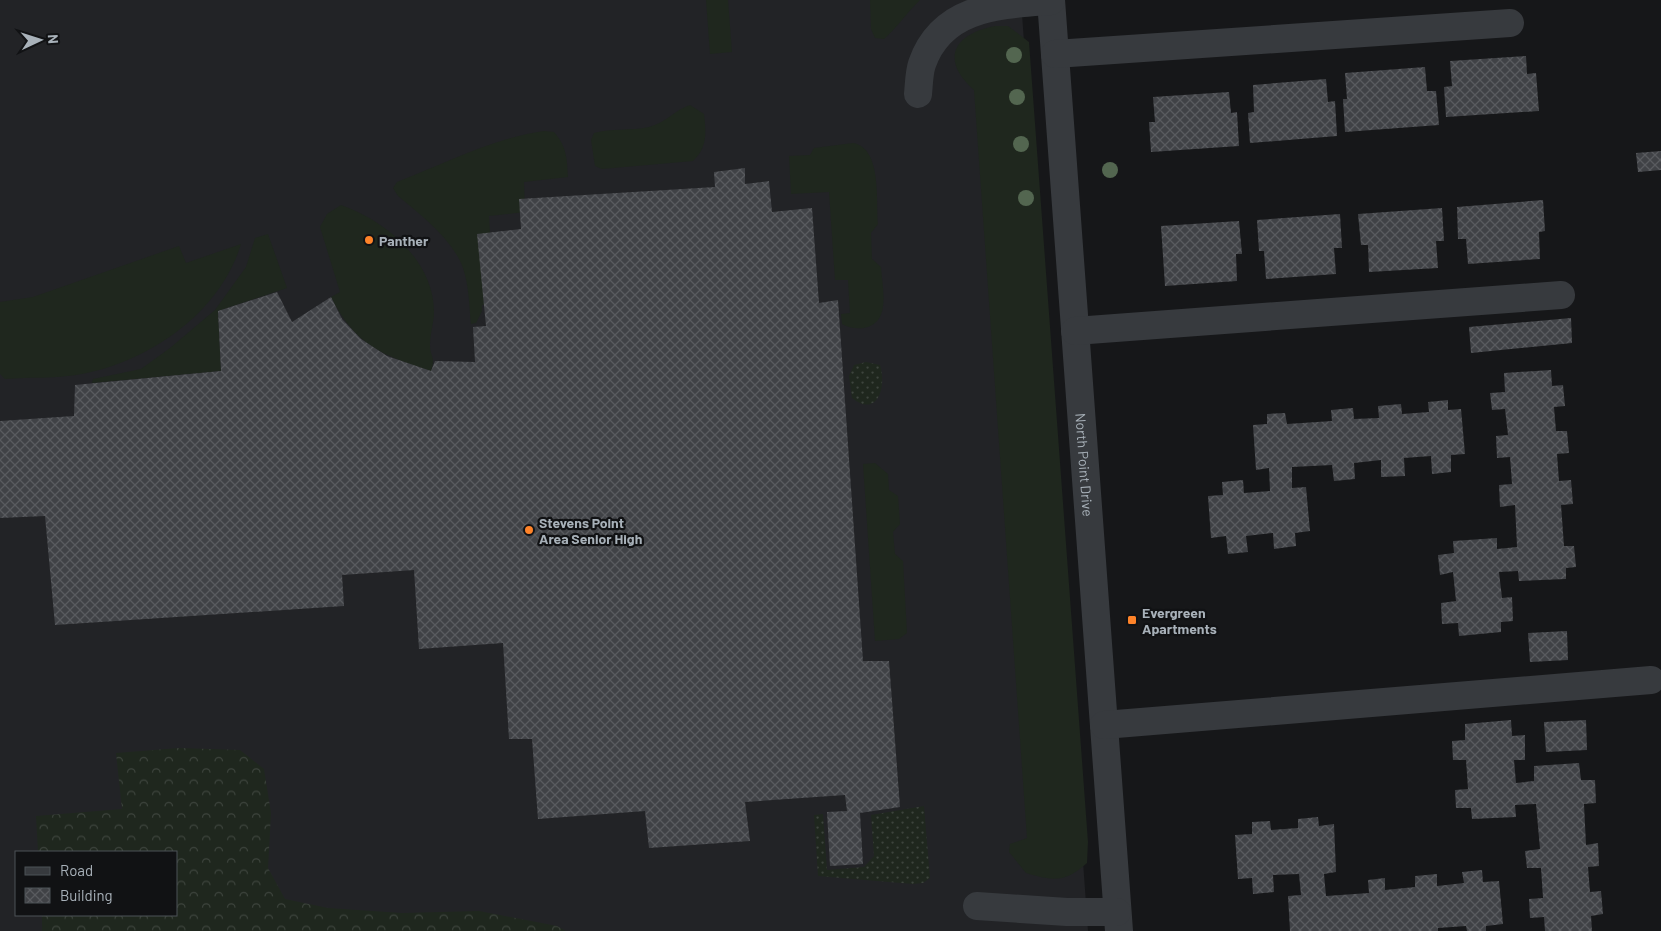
<svg xmlns="http://www.w3.org/2000/svg" width="1661" height="931" viewBox="0 0 1661 931" font-family="Barlow,sans-serif">
<style>
.built{fill:#222326;fill-rule:evenodd}
.grass{fill:#1f271e}
.forest{fill:url(#forest-crowns)}
.garden{fill:url(#garden-dots)}
.building{fill:url(#building-cross-hatch)}
.lines{fill:none;stroke-linecap:round;stroke-linejoin:round}
.minor{stroke:#373a3e;stroke-width:28}
.tree{fill:#536650}
.poi-dot{fill:#fe8329;stroke:#111214;stroke-width:2}
.labels{text-anchor:middle;dominant-baseline:central;stroke-width:4.5;stroke-linejoin:round;paint-order:stroke}
.poi-label{font-size:14px;font-weight:bold;fill:#a8b1b9;stroke:#111214;text-anchor:start}
.street-label{font-size:14px;fill:#a8b1b9;stroke:#111214}
</style>
<defs>
<pattern id="forest-crowns" width="20" height="18" patternUnits="userSpaceOnUse" patternTransform="scale(1.25)"><rect width="20" height="18" fill="#1f271e"/><path d="M2 6a3 3 0 1 1 6 0M12 15a3 3 0 1 1 6 0" fill="none" stroke="#3d443d"/></pattern>
<pattern id="garden-dots" width="8" height="8" patternUnits="userSpaceOnUse" patternTransform="scale(1.25)"><rect width="8" height="8" fill="#1f271e"/><path d="M2 2h.1M6 6h.1" fill="none" stroke="#3d443d" stroke-width="1.8" stroke-linecap="round"/></pattern>
<pattern id="building-cross-hatch" width="8" height="8" patternUnits="userSpaceOnUse" patternTransform="scale(1.25)"><rect width="8" height="8" fill="#404246"/><path d="M0 0l8 8M0 8l8-8" fill="none" stroke="#595b5f"/></pattern>
</defs>
<rect width="100%" height="100%" fill="#161719"/>
<path class="built" d="M 0,0 L 1021,0 L 1088,931 L 0,931 ZM 16,852 L 176,852 L 176,915 L 16,915 Z"/>
<path class="grass" d="M 706,0 L 728,0 L 732,52 L 710,54 Z
M 870,0 L 920,0 C 907,12 898,27 884,39 L 875,38 L 871,29 Z
M 995,26 L 1008,26 L 1029,42 L 1088,842 L 1087,863 C 1065,883 1053,881 1026,873 L 1009,852 L 1010,844 L 1027,838 L 974,90 C 940,60 953,34 995,26 Z
M 690,105 L 704,114 C 706,132 708,147 693,161 L 602,169 L 595,166 L 591,140 L 594,133 C 612,128 631,131 649,127 C 667,122 675,110 690,105 Z
M 544,131 L 554,132 C 567,147 567,159 568,177 L 524,182 L 525,212 L 489,216 L 494,304 L 482,305 L 482,311 L 476,323 L 471,324 C 469,303 469,276 458,257 C 444,233 419,213 398,196 L 393,188 L 397,182 C 444,164 493,138 544,131 Z
M 853,143 C 882,148 876,201 878,224 L 871,233 L 872,259 L 881,267 C 882,287 892,323 864,328 C 856,329 849,328 842,324 L 841,314 L 850,313 L 848,280 L 835,280 L 829,192 L 791,194 L 789,156 L 810,155 L 814,148 Z
M 341,205 C 386,221 433,260 434,311 C 434,322 430,334 430,345 C 430,357 436,357 431,371 C 382,355 356,346 331,297 L 340,292 L 320,227 L 327,214 Z
M 268,234 L 287,288 L 218,311 L 221,371 L 92,383 L 93,379 L 141,369 L 170,348 L 215,310 L 246,267 L 255,238 Z
M 241,244 C 220,313 150,361 82,374 C 57,379 30,377 5,379 L 0,374 L 0,302 L 33,297 L 179,246 L 186,263 Z
M 875,463 L 888,474 L 889,490 L 898,496 L 900,524 L 893,532 L 895,554 L 903,561 L 907,633 L 899,639 L 875,641 L 863,464 Z"/>
<path class="forest" d="M 179,748 L 240,750 L 264,769 L 271,813 L 268,868 L 285,899 L 328,908 L 402,913 L 479,911 L 557,926 L 566,931 L 42,931 L 42,915 L 176,915 L 176,852 L 38,852 L 36,816 L 122,809 L 116,753 Z"/>
<path class="garden" d="M 866,362 L 880,365 C 887,388 877,418 852,398 L 849,376 L 854,365 Z
M 924,806 L 930,878 L 923,883 L 913,884 L 818,876 L 814,815 L 823,814 L 827,870 L 864,867 L 874,856 L 871,815 Z"/>
<path class="building" d="M 1526,56 L 1527,74 L 1536,73 L 1539,111 L 1446,117 L 1444,87 L 1452,86 L 1450,61 Z
M 1425,67 L 1427,91 L 1436,91 L 1439,125 L 1345,132 L 1343,99 L 1347,99 L 1345,73 Z
M 1326,79 L 1328,102 L 1335,101 L 1337,136 L 1250,143 L 1248,113 L 1254,112 L 1253,85 Z
M 1229,92 L 1231,113 L 1237,112 L 1239,146 L 1151,152 L 1149,122 L 1155,122 L 1153,97 Z
M 1661,151 L 1661,170 L 1638,172 L 1636,153 Z
M 745,168 L 745,184 L 769,181 L 772,212 L 812,208 L 819,303 L 838,300 L 863,661 L 889,661 L 900,807 L 860,813 L 863,864 L 830,866 L 827,812 L 847,811 L 845,795 L 745,802 L 750,841 L 649,848 L 645,811 L 538,819 L 532,739 L 509,739 L 503,643 L 419,649 L 414,570 L 342,575 L 344,606 L 55,625 L 45,516 L 0,518 L 0,421 L 74,416 L 75,385 L 221,371 L 218,311 L 277,292 L 292,322 L 331,297 L 342,319 L 361,339 L 387,356 L 431,371 L 435,361 L 475,362 L 473,327 L 486,326 L 477,234 L 521,229 L 519,199 L 715,187 L 714,172 Z
M 1543,200 L 1545,231 L 1539,232 L 1540,259 L 1468,264 L 1466,239 L 1458,239 L 1457,207 Z
M 1442,208 L 1444,241 L 1436,241 L 1438,268 L 1369,272 L 1368,245 L 1361,245 L 1358,214 Z
M 1340,214 L 1342,248 L 1334,248 L 1336,274 L 1266,279 L 1264,251 L 1259,251 L 1257,220 Z
M 1239,221 L 1242,254 L 1236,254 L 1237,281 L 1165,286 L 1161,226 Z
M 1571,318 L 1572,343 L 1471,353 L 1469,327 Z
M 1551,370 L 1552,386 L 1563,385 L 1565,406 L 1554,407 L 1556,431 L 1567,431 L 1569,453 L 1557,454 L 1559,481 L 1571,480 L 1573,504 L 1561,505 L 1564,546 L 1574,546 L 1576,567 L 1566,568 L 1566,579 L 1519,581 L 1518,571 L 1499,572 L 1502,598 L 1512,597 L 1513,621 L 1501,622 L 1501,632 L 1459,636 L 1458,623 L 1442,624 L 1441,603 L 1456,601 L 1453,572 L 1440,575 L 1438,555 L 1454,553 L 1453,541 L 1497,538 L 1497,549 L 1517,547 L 1515,505 L 1500,507 L 1499,485 L 1512,484 L 1510,457 L 1497,458 L 1496,436 L 1508,435 L 1505,409 L 1492,410 L 1490,393 L 1505,392 L 1504,373 Z
M 1448,400 L 1448,410 L 1461,409 L 1465,454 L 1451,455 L 1451,472 L 1432,474 L 1431,456 L 1404,458 L 1405,476 L 1381,477 L 1381,460 L 1354,463 L 1355,479 L 1334,481 L 1332,465 L 1292,467 L 1292,488 L 1306,487 L 1310,531 L 1295,533 L 1296,546 L 1274,549 L 1273,533 L 1246,536 L 1248,552 L 1228,554 L 1226,536 L 1211,538 L 1208,496 L 1223,495 L 1222,482 L 1243,480 L 1244,493 L 1270,491 L 1269,468 L 1256,470 L 1253,425 L 1267,424 L 1267,414 L 1285,413 L 1287,424 L 1332,421 L 1331,410 L 1353,408 L 1354,419 L 1379,418 L 1378,406 L 1401,404 L 1402,414 L 1429,412 L 1428,402 Z
M 1567,631 L 1568,660 L 1530,662 L 1528,633 Z
M 1511,720 L 1512,736 L 1525,735 L 1525,760 L 1514,760 L 1516,783 L 1534,781 L 1534,766 L 1579,763 L 1581,780 L 1595,780 L 1596,803 L 1584,804 L 1586,845 L 1598,843 L 1599,866 L 1588,867 L 1590,892 L 1601,891 L 1603,914 L 1591,916 L 1592,931 L 1545,931 L 1544,917 L 1530,918 L 1529,899 L 1543,898 L 1541,868 L 1527,868 L 1525,851 L 1540,849 L 1536,804 L 1515,805 L 1516,817 L 1472,819 L 1471,808 L 1456,808 L 1455,790 L 1468,789 L 1466,760 L 1453,760 L 1452,741 L 1465,740 L 1465,724 Z
M 1586,720 L 1587,750 L 1546,752 L 1544,722 Z
M 1318,817 L 1319,826 L 1334,824 L 1336,872 L 1324,874 L 1326,896 L 1369,893 L 1368,880 L 1385,878 L 1385,890 L 1415,887 L 1415,876 L 1437,874 L 1437,886 L 1464,883 L 1462,872 L 1482,870 L 1483,882 L 1499,881 L 1503,924 L 1486,926 L 1486,931 L 1467,931 L 1466,926 L 1438,928 L 1438,931 L 1290,931 L 1288,896 L 1301,895 L 1299,874 L 1273,875 L 1274,892 L 1253,894 L 1252,878 L 1238,879 L 1235,835 L 1252,834 L 1252,822 L 1270,821 L 1271,830 L 1298,828 L 1298,819 Z"/>
<g class="lines">
<g class="minor">
<path id="s1" d="M 1051,0 L 1119,931"/>
<path d="M 1055,54 L 1510,23"/>
<path d="M 918,94 C 919,84 919,73 922,64 C 942,6 1000,5 1051,1"/>
<path d="M 1075,331 L 1561,295"/>
<path d="M 1104,725 L 1651,680"/>
<path d="M 977,906 L 1067,912 L 1117,912"/>
</g>
</g>
<g class="tree">
<circle cx="1014" cy="55" r="8"/>
<circle cx="1017" cy="97" r="8"/>
<circle cx="1021" cy="144" r="8"/>
<circle cx="1110" cy="170" r="8"/>
<circle cx="1026" cy="198" r="8"/>
</g>
<g class="poi-dot">
<circle cx="369" cy="240" r="5"/>
<circle cx="529" cy="530" r="5"/>
<rect x="1127" y="615" width="10" height="10" rx="2.5"/>
</g>
<g class="labels">
<g class="poi-label">
<text x="379" y="240">Panther</text>
<text x="539" y="522">Stevens Point<tspan x="539" dy="16">Area Senior High</tspan></text>
<text x="1142" y="612">Evergreen<tspan x="1142" dy="16">Apartments</tspan></text>
</g>
<g class="street-label">
<text stroke="none"><textPath href="#s1" startOffset="466">North Point Drive</textPath></text>
</g>
</g>
<rect x="15" y="851" width="162" height="65" fill="#111214" stroke="#4d5256"/>
<rect x="25" y="867" width="25" height="8" fill="#373a3e" stroke="#4d5256"/>
<text x="60" y="876" font-size="15" fill="#a8b1b9">Road</text>
<rect x="25" y="888" width="25" height="15" fill="url(#building-cross-hatch)" stroke="#4d5256"/>
<text x="60" y="901" font-size="15" fill="#a8b1b9">Building</text>
<g transform="translate(40 40) rotate(86)" stroke="#111214" stroke-width="4" paint-order="stroke">
<path d="M0-4L9 19L0 12L-9 19Z" fill="#a8b1b9"/>
<text y="-8" font-size="14" font-weight="bold" text-anchor="middle" fill="#a8b1b9">N</text>
</g>
</svg>
